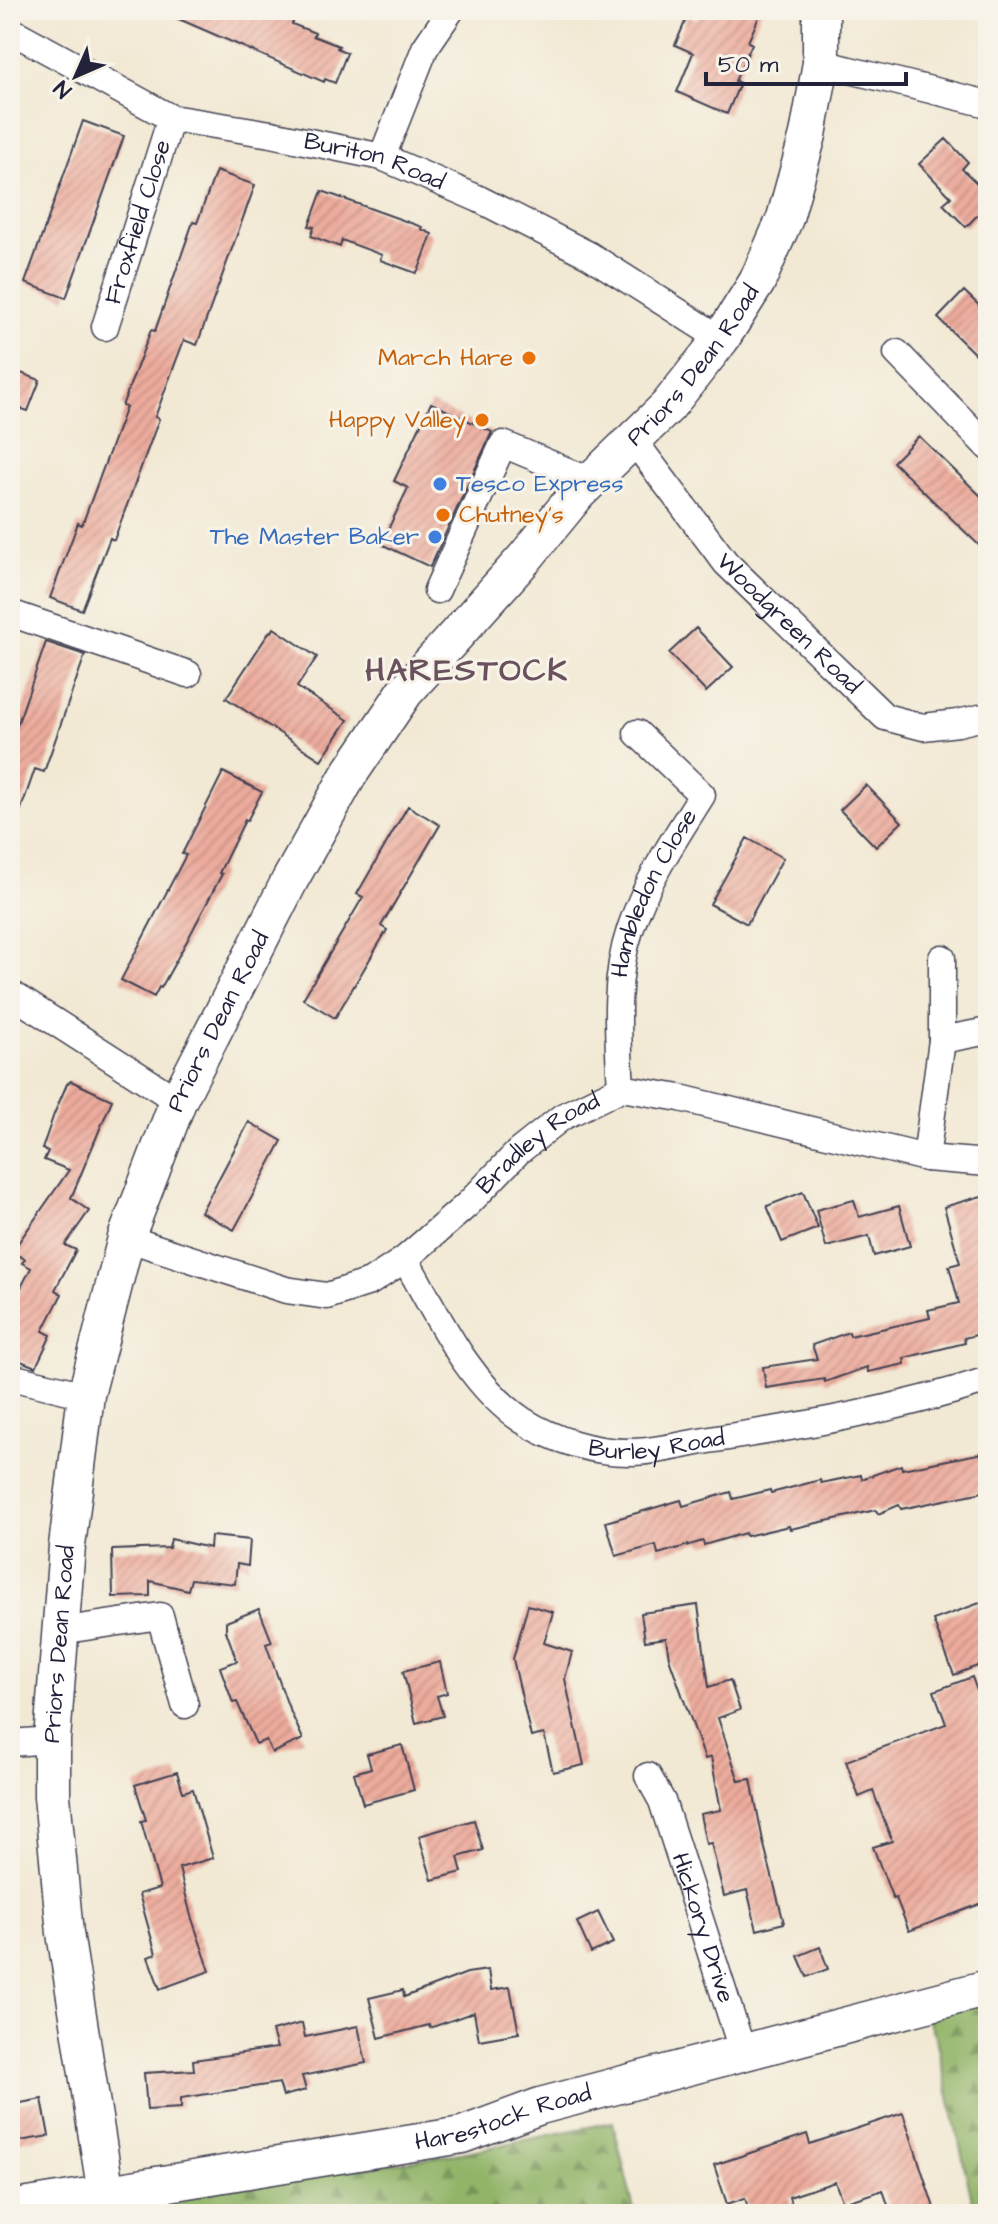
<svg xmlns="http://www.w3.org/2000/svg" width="998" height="2224" viewBox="0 0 998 2224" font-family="'Architects Daughter',sans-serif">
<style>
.forest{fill:url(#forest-firs);stroke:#5a6b52;stroke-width:2}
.building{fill:url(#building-hatch)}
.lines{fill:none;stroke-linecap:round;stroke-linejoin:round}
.street-casing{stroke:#414052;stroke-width:29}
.secondary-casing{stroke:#414052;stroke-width:39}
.street{stroke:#fff;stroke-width:26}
.secondary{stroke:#fff;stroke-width:36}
.food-dot{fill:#e8710a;stroke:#f7f3e8;stroke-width:3}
.shop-dot{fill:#3f7fe0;stroke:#f7f3e8;stroke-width:3}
.labels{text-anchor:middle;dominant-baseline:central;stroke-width:6;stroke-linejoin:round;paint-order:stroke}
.street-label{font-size:24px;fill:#22223b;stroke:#f7f3e8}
.food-label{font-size:24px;fill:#c56008;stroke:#f7f3e8;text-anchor:end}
.shop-label{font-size:24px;fill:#366cbe;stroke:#f7f3e8;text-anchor:start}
.district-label{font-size:32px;font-weight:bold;letter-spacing:2px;fill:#69525d;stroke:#f7f3e8}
</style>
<defs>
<pattern id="forest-firs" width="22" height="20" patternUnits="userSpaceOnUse" patternTransform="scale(2)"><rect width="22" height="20" fill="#91b468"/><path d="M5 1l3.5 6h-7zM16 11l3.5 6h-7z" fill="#769257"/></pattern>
<pattern id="building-hatch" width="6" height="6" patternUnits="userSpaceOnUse" patternTransform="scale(2)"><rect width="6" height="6" fill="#ecab9c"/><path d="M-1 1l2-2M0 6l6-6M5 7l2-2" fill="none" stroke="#ca9387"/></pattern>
</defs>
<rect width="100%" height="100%" fill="#f7f3e8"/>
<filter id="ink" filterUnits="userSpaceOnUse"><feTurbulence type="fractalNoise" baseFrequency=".0125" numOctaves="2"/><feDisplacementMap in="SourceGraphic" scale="16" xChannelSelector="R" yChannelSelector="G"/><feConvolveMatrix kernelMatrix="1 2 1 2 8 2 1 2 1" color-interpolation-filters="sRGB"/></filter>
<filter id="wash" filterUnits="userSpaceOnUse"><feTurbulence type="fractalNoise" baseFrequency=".006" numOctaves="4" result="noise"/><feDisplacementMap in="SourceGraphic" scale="32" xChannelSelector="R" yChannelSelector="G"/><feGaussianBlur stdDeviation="1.8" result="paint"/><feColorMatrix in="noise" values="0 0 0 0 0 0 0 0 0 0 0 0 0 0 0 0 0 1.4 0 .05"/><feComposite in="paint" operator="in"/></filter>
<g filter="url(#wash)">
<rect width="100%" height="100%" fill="#f2e9d4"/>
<path class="forest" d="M 988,2000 L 988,2214 L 975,2214 L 936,2038 L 926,2016 Z
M 613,2122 L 635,2214 L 112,2214 L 111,2205 L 462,2153 Z"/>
<g id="blocks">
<path class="building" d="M 158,10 L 298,10 L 292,24 L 315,33 L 313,36 L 339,46 L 337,48 L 347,53 L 335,83 L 325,79 L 324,82 Z
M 702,10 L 762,10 L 748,42 L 752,44 L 735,81 L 740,83 L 727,114 L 677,92 L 693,53 L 675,45 L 688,15 L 697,19 Z
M 83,121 L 124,136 L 66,298 L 25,283 Z
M 946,139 L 968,162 L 962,169 L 988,194 L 988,204 L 966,227 L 943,204 L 951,197 L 919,164 Z
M 216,171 L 255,185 L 197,345 L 184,340 L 155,417 L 159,419 L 114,540 L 110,538 L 82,610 L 50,598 L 78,523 L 82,525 L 126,407 L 122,406 L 151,330 L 155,331 L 193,222 L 197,223 Z
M 322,191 L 422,227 L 421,229 L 432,234 L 419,269 L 416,273 L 380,260 L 382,255 L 342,240 L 340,247 L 311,236 L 314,227 L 309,226 Z
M 964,291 L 988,314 L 988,367 L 938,318 Z
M 10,369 L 40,380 L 28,411 L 10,405 Z
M 431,403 L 492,432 L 430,567 L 381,544 L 408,488 L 394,481 Z
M 919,436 L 988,503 L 988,554 L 893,462 Z
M 274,628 L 317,657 L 297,687 L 348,720 L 321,760 L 226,698 L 270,631 L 272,632 Z
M 696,628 L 733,667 L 706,692 L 669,653 Z
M 46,642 L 85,655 L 44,772 L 35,769 L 13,832 L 10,831 L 10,746 Z
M 223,772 L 262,792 L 247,821 L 245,820 L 219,873 L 222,874 L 188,939 L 161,988 L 159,987 L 154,997 L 121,980 L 186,855 L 182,854 Z
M 866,785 L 902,822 L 876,847 L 840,810 Z
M 408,806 L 440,825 L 381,926 L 387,930 L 335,1018 L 303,999 L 363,897 L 357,894 Z
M 747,838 L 783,858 L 747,924 L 710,904 Z
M 71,1081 L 112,1100 L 71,1198 L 89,1211 L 65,1245 L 76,1250 L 55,1290 L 62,1294 L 43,1331 L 51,1335 L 36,1367 L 10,1357 L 10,1326 L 17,1310 L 11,1307 L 31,1268 L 22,1263 L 25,1259 L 12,1252 L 69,1170 L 44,1160 L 48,1151 L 42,1149 L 54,1114 L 67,1084 Z
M 249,1122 L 282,1141 L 234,1230 L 201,1212 Z
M 803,1192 L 818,1228 L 782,1242 L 767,1206 Z
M 988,1194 L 988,1332 L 964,1338 L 965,1343 L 904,1358 L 905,1364 L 868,1372 L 867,1367 L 825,1382 L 824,1379 L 766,1388 L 763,1367 L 817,1359 L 812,1345 L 849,1332 L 850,1336 L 930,1318 L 928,1310 L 959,1303 L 949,1266 L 960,1263 L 944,1207 Z
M 854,1200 L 859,1217 L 899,1206 L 910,1246 L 874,1256 L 869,1236 L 826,1247 L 816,1210 Z
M 988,1452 L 988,1491 L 901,1509 L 899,1505 L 878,1514 L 876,1510 L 790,1529 L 789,1526 L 746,1536 L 745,1533 L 704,1545 L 703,1541 L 658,1554 L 656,1545 L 616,1556 L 606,1522 L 681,1500 L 683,1506 L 731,1492 L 733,1499 L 770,1490 L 771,1493 L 820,1480 L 821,1483 L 861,1475 L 862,1479 L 901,1465 L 902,1469 Z
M 211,1536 L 250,1540 L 248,1566 L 237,1564 L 235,1584 L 191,1579 L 188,1590 L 150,1581 L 150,1596 L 113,1597 L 112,1550 L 169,1548 L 171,1539 L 210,1548 Z
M 988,1600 L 988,1662 L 954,1675 L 933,1620 Z
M 528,1605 L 553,1612 L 544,1643 L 572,1652 L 565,1679 L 584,1765 L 553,1772 L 544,1734 L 531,1737 L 513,1659 Z
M 698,1605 L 709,1687 L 730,1680 L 740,1710 L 718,1718 L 739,1781 L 751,1779 L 763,1841 L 784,1923 L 757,1930 L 747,1890 L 724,1896 L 711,1843 L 706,1844 L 700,1814 L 721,1810 L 711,1757 L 705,1759 L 669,1658 L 666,1638 L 645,1641 L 641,1613 Z
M 259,1609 L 272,1642 L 266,1644 L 288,1706 L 303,1739 L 272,1753 L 266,1740 L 256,1744 L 237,1702 L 233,1703 L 220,1667 L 237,1661 L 226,1631 L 226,1622 Z
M 440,1662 L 447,1693 L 437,1696 L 443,1716 L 416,1723 L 403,1671 Z
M 972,1677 L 988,1721 L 988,1901 L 909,1931 L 896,1898 L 893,1899 L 873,1847 L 892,1841 L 873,1791 L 859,1797 L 846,1761 L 946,1724 L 934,1691 Z
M 402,1745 L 414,1790 L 363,1804 L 354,1773 L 371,1768 L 367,1754 Z
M 177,1772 L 183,1792 L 193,1789 L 213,1858 L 179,1868 L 191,1916 L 210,1971 L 160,1989 L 148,1957 L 156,1954 L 139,1894 L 160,1888 L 141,1821 L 146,1820 L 135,1785 Z
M 474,1820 L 483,1850 L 458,1857 L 462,1872 L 432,1880 L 419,1836 Z
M 598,1912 L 613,1943 L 591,1953 L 577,1922 Z
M 820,1947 L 828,1969 L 807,1977 L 798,1956 Z
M 488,1970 L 491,1990 L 510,1987 L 519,2033 L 479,2040 L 474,2012 L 430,2028 L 429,2025 L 379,2038 L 369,1998 L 403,1990 L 404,1997 L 467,1973 Z
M 302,2023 L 305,2037 L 358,2026 L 366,2063 L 302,2076 L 306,2090 L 283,2096 L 279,2083 L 181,2098 L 181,2108 L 147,2110 L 144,2073 L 194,2070 L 193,2060 L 277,2048 L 272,2031 Z
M 42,2099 L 49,2136 L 14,2142 L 10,2105 Z
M 903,2113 L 936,2214 L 891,2214 L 883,2190 L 843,2203 L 835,2182 L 789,2197 L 794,2214 L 750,2214 L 745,2198 L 727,2204 L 714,2165 L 807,2134 L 810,2144 Z"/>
</g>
</g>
<g filter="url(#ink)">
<use href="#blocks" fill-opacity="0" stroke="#414052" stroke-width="2"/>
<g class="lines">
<g class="street-casing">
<g id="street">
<path id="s1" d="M 10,30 L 171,118 L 271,134 L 382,157 L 479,199 L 589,255 L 721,339"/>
<path d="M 821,63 L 988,104"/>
<path d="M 382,157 L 425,48 L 451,10"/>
<path id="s2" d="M 105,327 L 171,118"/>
<path d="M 897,353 L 988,447"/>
<path id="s3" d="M 634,441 L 726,563 L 885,717 L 923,727 L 958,723 L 988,716"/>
<path d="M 437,590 L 503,444 L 591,481"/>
<path d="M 10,613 L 188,674"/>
<path d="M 10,993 L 178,1101"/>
<path d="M 942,1040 L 988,1031"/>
<path id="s4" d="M 621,1088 C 618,1036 613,980 630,930 C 646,881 675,838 702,795 L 637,733"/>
<path d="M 926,1158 L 942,1040 L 942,958"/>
<path id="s5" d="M 126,1238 L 286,1290 L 327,1296 L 370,1282 L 405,1259 L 468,1204 L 518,1152 L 562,1117 L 621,1088 L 680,1098 L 926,1158 L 988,1163"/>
<path id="s6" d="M 405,1259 C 437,1314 467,1383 522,1420 C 553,1440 595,1453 632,1452 C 659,1452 688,1443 716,1439 C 808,1425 899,1409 988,1380"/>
<path d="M 10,1377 L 86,1395"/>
<path d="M 59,1631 L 160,1616 L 185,1705"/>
<path d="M 10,1743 L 52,1740"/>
<path id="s7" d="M 648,1776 L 662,1801 L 743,2053"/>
</g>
</g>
<g class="secondary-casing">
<g id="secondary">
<path id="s8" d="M 106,2194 L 65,1933 L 52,1796 L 52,1740 L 67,1546 L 86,1395 L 126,1238 L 178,1101 L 290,880 L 348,776 L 405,692 L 524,559 L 578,493 L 668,406 L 721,339 L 757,282 L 785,218 L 808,135 L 821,63 L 821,10"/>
<path id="s9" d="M 10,2209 L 462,2135 L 540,2106 L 988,1988"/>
</g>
</g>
<use href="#street" class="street"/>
<use href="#secondary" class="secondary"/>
</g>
</g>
<g class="food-dot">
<circle cx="529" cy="358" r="8"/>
<circle cx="482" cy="420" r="8"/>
<circle cx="443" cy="515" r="8"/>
</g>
<g class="shop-dot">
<circle cx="440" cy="484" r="8"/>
<circle cx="435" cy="537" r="8"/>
</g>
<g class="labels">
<g class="street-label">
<text stroke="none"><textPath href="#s1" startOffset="392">Buriton Road</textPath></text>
<text stroke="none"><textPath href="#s2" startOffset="110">Froxfield Close</textPath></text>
<text stroke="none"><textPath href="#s8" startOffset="2018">Priors Dean Road</textPath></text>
<text stroke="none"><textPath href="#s3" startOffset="240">Woodgreen Road</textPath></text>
<text stroke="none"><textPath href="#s4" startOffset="202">Hambledon Close</textPath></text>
<text stroke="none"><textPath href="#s8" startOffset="1202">Priors Dean Road</textPath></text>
<text stroke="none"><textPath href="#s5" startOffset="474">Bradley Road</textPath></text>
<text stroke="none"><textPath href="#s6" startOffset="342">Burley Road</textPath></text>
<text stroke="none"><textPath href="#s8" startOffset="554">Priors Dean Road</textPath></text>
<text stroke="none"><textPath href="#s7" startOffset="162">Hickory Drive</textPath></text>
<text stroke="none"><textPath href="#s9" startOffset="502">Harestock Road</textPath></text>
</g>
<g class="food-label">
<text x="513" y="358">March Hare</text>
<text x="466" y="420">Happy Valley</text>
<text x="459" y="515" text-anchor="start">Chutney's</text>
</g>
<g class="shop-label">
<text x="456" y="484">Tesco Express</text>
<text x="419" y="537" text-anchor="end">The Master Baker</text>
</g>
<g class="district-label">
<text x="467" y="670">HARESTOCK</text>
</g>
</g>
<rect width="998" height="2224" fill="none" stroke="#f7f3e8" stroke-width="40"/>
<g transform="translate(76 76) rotate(225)" stroke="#f7f3e8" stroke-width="6" paint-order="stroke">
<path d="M0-6L14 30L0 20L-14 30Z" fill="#22223b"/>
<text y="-12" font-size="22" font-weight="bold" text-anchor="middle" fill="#22223b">N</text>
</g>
<path d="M706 72v12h200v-12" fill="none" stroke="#22223b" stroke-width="4"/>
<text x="718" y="72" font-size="24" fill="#22223b" stroke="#f7f3e8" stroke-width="6" paint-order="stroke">50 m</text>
</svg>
